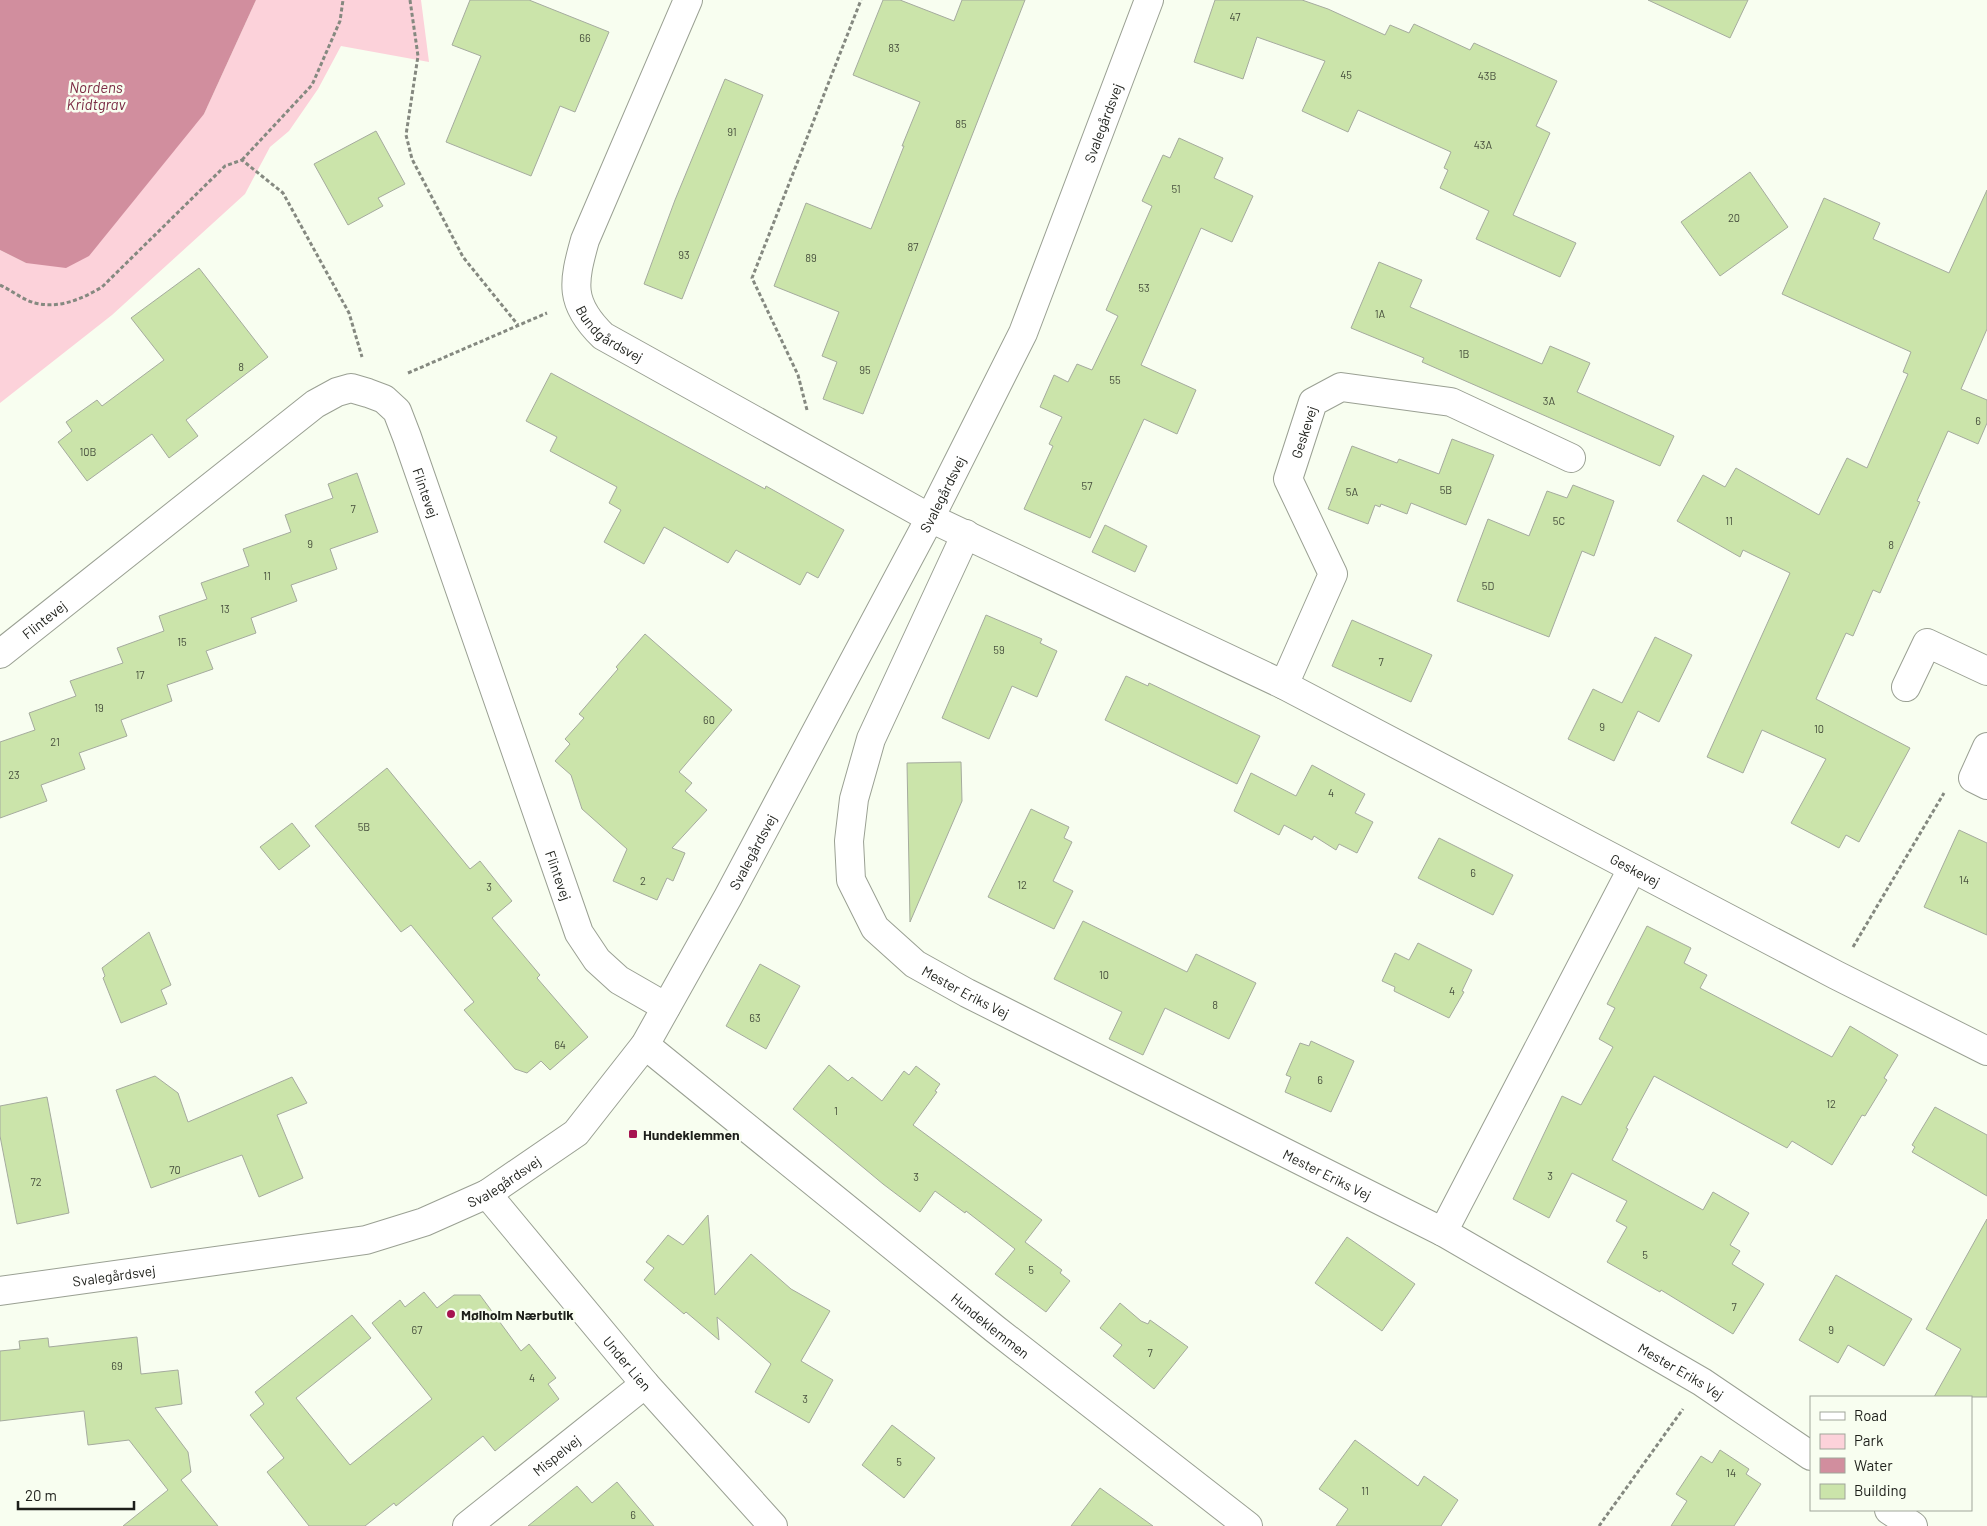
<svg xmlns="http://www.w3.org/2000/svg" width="1987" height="1526" viewBox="0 0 1987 1526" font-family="Barlow,sans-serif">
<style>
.green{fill:#fcd2da}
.water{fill:#d18e9e}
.building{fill:#cbe4aa;stroke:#a5ab9e}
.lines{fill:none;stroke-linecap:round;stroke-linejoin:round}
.minor-casing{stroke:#9aa093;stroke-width:30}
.tertiary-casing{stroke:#9aa093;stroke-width:30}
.path{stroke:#858980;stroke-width:3;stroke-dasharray:4 2.5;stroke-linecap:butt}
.minor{stroke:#fff;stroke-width:28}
.tertiary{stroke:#fff;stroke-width:28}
.poi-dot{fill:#a61450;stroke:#f8fef0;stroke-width:2}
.labels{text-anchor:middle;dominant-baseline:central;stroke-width:5;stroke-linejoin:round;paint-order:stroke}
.number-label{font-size:11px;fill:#48503e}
.street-label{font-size:14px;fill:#1d1f1a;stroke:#f8fef0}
.poi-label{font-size:14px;font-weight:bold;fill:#1d1f1a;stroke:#f8fef0;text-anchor:start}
.water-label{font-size:15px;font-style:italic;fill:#7b2b44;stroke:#f8fef0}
</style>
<rect width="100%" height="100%" fill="#f8fef0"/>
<path class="green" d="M 256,0 L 421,0 L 429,62 L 341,46 L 318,89 L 289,131 L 270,147 L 245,194 L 112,315 L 0,403 L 0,250 L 26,263 L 204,114 Z"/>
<path class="water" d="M 0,0 L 256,0 L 204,114 L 89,256 L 66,268 L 26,263 L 0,250 Z"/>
<path class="building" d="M 470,0 L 529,0 L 609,32 L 575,112 L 560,106 L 531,176 L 446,142 L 481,56 L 452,45 Z
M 883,0 L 900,0 L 954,21 L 962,0 L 1025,0 L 863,414 L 823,399 L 837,362 L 822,356 L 839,312 L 774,286 L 806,203 L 871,229 L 904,146 L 902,146 L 920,102 L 853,75 Z
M 1215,0 L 1302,0 L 1328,9 L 1385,35 L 1390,25 L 1409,33 L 1414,24 L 1470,50 L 1474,43 L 1557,81 L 1536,126 L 1550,133 L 1513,215 L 1576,243 L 1560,277 L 1476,239 L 1489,211 L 1440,188 L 1448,170 L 1444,168 L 1451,152 L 1358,110 L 1348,132 L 1302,111 L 1325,61 L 1257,37 L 1243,79 L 1194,62 Z
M 1648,0 L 1748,0 L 1730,38 Z
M 725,79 L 763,95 L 682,299 L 644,284 L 675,200 Z
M 376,131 L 405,184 L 378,198 L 383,206 L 348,225 L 314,164 Z
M 1179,138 L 1223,158 L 1214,178 L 1253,196 L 1232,242 L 1201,228 L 1141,365 L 1196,390 L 1177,434 L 1144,419 L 1090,538 L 1024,509 L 1053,446 L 1049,444 L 1062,417 L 1040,407 L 1054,375 L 1068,382 L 1077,364 L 1092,370 L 1118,316 L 1106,310 L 1152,206 L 1142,201 L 1163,155 L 1170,158 Z
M 1750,172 L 1788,227 L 1720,276 L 1681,222 Z
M 1987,190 L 1987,329 L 1961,389 L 1987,400 L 1987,423 L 1978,444 L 1948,431 L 1917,501 L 1920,502 L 1880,593 L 1873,590 L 1853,636 L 1846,633 L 1816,699 L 1910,748 L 1859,842 L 1846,835 L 1839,848 L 1791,823 L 1826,759 L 1762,730 L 1743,773 L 1707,757 L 1790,573 L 1743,550 L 1740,557 L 1677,521 L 1703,475 L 1725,487 L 1736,468 L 1819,515 L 1847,458 L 1867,468 L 1908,374 L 1903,372 L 1911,352 L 1782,294 L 1824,198 L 1880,223 L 1873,239 L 1949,273 Z
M 1379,262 L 1422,280 L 1410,307 L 1542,364 L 1550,346 L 1590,363 L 1577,392 L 1674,436 L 1660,466 L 1422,362 L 1424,358 L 1351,328 Z
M 199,268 L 268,357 L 186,420 L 198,436 L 169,458 L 152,434 L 87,481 L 58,442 L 72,431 L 66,422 L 97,400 L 102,406 L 164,360 L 131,318 Z
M 551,373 L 765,489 L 766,486 L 844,530 L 818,578 L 807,572 L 800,585 L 736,550 L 728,563 L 664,527 L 644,564 L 604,542 L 621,510 L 609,503 L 617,487 L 550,451 L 557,437 L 526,421 Z
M 1452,439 L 1494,455 L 1466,525 L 1411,503 L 1407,514 L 1381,504 L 1380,507 L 1375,505 L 1368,524 L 1328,509 L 1352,446 L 1397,463 L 1399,459 L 1439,474 Z
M 357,473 L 378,532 L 330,549 L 337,569 L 291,585 L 297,601 L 251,618 L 256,633 L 206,651 L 213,669 L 167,685 L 172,701 L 121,720 L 127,736 L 79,753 L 85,769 L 41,785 L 47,801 L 0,818 L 0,742 L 35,730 L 29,713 L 76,696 L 70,681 L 123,663 L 117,648 L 164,631 L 159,616 L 207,599 L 201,583 L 249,566 L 243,549 L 291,532 L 285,515 L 333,498 L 328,484 Z
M 1573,485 L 1614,501 L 1594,556 L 1582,551 L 1549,637 L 1457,601 L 1488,519 L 1529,536 L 1547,491 L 1567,498 Z
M 1105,525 L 1147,546 L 1135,572 L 1092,552 Z
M 986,615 L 1042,639 L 1040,643 L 1057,651 L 1037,697 L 1012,686 L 989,739 L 942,718 Z
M 1352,620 L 1432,655 L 1411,702 L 1332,666 Z
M 645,634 L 732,710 L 679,772 L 692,783 L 685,791 L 707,810 L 672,848 L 685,853 L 673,881 L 667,878 L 657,900 L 613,881 L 627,849 L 582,809 L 571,775 L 555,761 L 570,744 L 565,739 L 584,718 L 579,714 L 618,669 L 616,667 Z
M 1655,637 L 1692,655 L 1659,722 L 1638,711 L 1614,761 L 1568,739 L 1593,689 L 1622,703 Z
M 1126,676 L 1148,686 L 1149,683 L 1260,736 L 1237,784 L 1105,720 Z
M 961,762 L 962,801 L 910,922 L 907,763 Z
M 1312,765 L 1365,794 L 1355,813 L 1373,822 L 1357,853 L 1339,844 L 1336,850 L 1314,836 L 1312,840 L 1284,825 L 1279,835 L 1234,811 L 1251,773 L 1296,796 Z
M 387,768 L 470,869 L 480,861 L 512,901 L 492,918 L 540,975 L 537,978 L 588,1037 L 550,1070 L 541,1061 L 527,1073 L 515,1069 L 464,1010 L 474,1002 L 411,925 L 401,932 L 315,826 Z
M 1031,809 L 1069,827 L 1064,838 L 1072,842 L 1053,881 L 1073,891 L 1054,929 L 988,897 Z
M 292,823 L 310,846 L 279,870 L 260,847 Z
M 1959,830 L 1987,843 L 1987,935 L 1924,907 Z
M 1439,838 L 1513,875 L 1493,915 L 1418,878 Z
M 1083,921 L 1187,972 L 1196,954 L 1256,983 L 1229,1039 L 1165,1008 L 1143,1055 L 1109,1039 L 1122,1012 L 1054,979 Z
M 1647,926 L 1691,948 L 1684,963 L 1707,975 L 1700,988 L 1832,1057 L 1850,1026 L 1898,1055 L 1884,1078 L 1887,1080 L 1865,1116 L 1862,1115 L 1832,1165 L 1792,1141 L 1787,1148 L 1654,1076 L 1626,1128 L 1628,1129 L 1612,1160 L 1703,1210 L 1713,1192 L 1749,1213 L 1730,1245 L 1740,1251 L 1732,1264 L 1764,1284 L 1733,1334 L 1661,1290 L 1660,1292 L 1607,1262 L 1627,1227 L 1616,1221 L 1627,1201 L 1572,1173 L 1549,1218 L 1513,1199 L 1562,1096 L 1581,1105 L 1613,1047 L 1599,1039 L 1615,1008 L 1607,1004 Z
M 149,932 L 171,985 L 161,990 L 167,1004 L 121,1023 L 103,978 L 105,976 L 102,968 Z
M 1418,943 L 1472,970 L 1462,991 L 1464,992 L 1449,1018 L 1394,991 L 1395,987 L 1382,981 L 1395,953 L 1409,960 Z
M 760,964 L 800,986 L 766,1049 L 726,1026 Z
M 1311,1041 L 1354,1061 L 1331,1112 L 1285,1092 L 1291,1077 L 1286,1075 L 1300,1043 L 1309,1046 Z
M 829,1065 L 848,1081 L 852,1077 L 882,1101 L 904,1071 L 909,1075 L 916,1066 L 940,1084 L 935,1091 L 937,1092 L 913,1125 L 1042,1220 L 1025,1242 L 1062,1270 L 1060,1273 L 1070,1281 L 1046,1312 L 995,1274 L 1015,1249 L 966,1211 L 965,1213 L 935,1191 L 920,1212 L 883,1184 L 793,1109 Z
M 155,1076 L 178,1093 L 188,1122 L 292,1077 L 307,1103 L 277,1115 L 303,1178 L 259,1197 L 242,1155 L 151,1188 L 116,1090 Z
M 47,1097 L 69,1213 L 17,1224 L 0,1136 L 0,1106 Z
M 1935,1107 L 1987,1135 L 1987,1196 L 1912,1152 L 1915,1147 L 1912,1145 Z
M 708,1215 L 715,1295 L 751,1254 L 791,1289 L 830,1311 L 801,1361 L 833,1380 L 809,1423 L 755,1392 L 771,1364 L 717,1317 L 719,1340 L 686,1312 L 684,1314 L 644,1280 L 654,1268 L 646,1262 L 668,1235 L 683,1245 Z
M 1987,1219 L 1987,1397 L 1934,1397 L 1961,1349 L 1926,1329 Z
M 1347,1237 L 1415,1284 L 1382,1331 L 1315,1283 Z
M 1836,1275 L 1912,1319 L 1884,1366 L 1848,1345 L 1838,1363 L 1799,1340 Z
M 424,1292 L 437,1308 L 454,1295 L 480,1295 L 521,1351 L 529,1344 L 556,1378 L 548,1384 L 559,1399 L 495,1451 L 483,1436 L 396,1506 L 394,1503 L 365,1526 L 309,1526 L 267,1472 L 284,1458 L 250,1415 L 264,1404 L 255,1392 L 352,1315 L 371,1338 L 296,1398 L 350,1465 L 432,1399 L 372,1323 L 400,1300 L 405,1307 Z
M 1120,1303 L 1141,1321 L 1148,1324 L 1150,1320 L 1188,1347 L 1154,1389 L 1113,1356 L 1122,1345 L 1100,1328 Z
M 137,1337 L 141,1374 L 178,1370 L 182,1404 L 155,1408 L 188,1452 L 191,1472 L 181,1480 L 218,1526 L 123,1526 L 168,1490 L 129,1440 L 88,1445 L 84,1411 L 0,1421 L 0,1351 L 20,1349 L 19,1341 L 48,1338 L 49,1347 Z
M 892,1425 L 935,1458 L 904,1498 L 862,1465 Z
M 1355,1440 L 1418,1486 L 1424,1476 L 1458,1500 L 1441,1526 L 1336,1526 L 1348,1509 L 1319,1489 Z
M 1720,1450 L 1749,1469 L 1746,1474 L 1761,1484 L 1734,1526 L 1671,1526 L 1687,1501 L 1676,1494 L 1701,1456 L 1712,1463 Z
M 617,1482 L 654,1526 L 528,1526 L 577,1486 L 592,1503 Z
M 1100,1488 L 1153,1526 L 1071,1526 Z"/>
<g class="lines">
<g class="minor-casing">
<g id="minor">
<path id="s1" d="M 688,0 L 585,240 C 573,283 569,303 603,336 L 930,518 L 1284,685 L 1836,975 L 1987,1051"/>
<path id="s2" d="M 966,534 L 871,739 L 854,799 L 849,841 L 851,880 L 875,928 L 915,964 L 967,993 L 1443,1232 L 1702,1382 L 1811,1456"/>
<path id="s3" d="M 0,654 L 315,404 L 337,392 L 351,388 L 368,393 L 384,399 L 397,411 L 407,437 L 579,933 L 597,960 L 619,980 L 666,1007"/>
<path id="s4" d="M 1284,685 L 1333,574 L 1288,479 L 1313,402 L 1341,387 L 1451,402 L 1571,458"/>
<path d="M 1906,687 L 1927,643 L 1987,671"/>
<path d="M 1987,747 L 1973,778 L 1987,785"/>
<path id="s5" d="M 645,1045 L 995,1329 L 1248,1526"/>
<path d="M 1443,1232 L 1632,869"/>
<path d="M 1889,1510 L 1913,1526"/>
<path id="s6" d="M 467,1526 L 645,1384"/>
</g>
</g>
<g class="tertiary-casing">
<g id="tertiary">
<path id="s7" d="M 487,1194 L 645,1384 L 773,1526"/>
<path id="s8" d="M 0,1291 L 366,1240 L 424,1222 L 487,1194 L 576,1133 L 645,1045 L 728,897 L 930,518 L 1023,333 L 1149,0"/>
</g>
</g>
<path class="path" d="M 410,0 L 418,56 L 406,135 L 412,159 L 463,257 L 518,325
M 242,160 L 312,85 L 340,21 L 343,0
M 0,285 C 11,290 23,300 35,303 C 59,309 82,299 102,287 L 225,166 L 242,160 L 283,193 L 349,313 L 362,357
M 408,373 L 547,313
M 807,410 L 798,375 L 752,278 L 861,0
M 1853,947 L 1944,793
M 1599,1526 L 1683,1409"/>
<use href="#minor" class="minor"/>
<use href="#tertiary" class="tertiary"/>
</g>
<g class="poi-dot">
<rect x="628" y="1129" width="10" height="10" rx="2.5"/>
<circle cx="451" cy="1314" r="5"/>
</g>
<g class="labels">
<g class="number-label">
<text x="1235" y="16">47</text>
<text x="585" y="37">66</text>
<text x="894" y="47">83</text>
<text x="1346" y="74">45</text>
<text x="1487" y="75">43B</text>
<text x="961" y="123">85</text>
<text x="732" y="131">91</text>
<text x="1483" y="144">43A</text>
<text x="1176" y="188">51</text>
<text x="1734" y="217">20</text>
<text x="913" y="246">87</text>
<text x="684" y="254">93</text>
<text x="811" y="257">89</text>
<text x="1144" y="287">53</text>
<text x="1380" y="313">1A</text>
<text x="1464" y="353">1B</text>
<text x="241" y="366">8</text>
<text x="865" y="369">95</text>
<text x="1115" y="379">55</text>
<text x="1549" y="400">3A</text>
<text x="1978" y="420">6</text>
<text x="88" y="451">10B</text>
<text x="1087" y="485">57</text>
<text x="1446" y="489">5B</text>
<text x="1352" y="491">5A</text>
<text x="353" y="508">7</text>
<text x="1559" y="520">5C</text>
<text x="1729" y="520">11</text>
<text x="310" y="543">9</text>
<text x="1891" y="544">8</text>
<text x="267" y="575">11</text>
<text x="1488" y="585">5D</text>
<text x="225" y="608">13</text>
<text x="182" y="641">15</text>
<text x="999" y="649">59</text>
<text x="1381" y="661">7</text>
<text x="140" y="674">17</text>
<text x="99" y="707">19</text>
<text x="709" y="719">60</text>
<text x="1602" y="726">9</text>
<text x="1819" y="728">10</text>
<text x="55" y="741">21</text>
<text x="14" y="774">23</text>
<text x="1331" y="792">4</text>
<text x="364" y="826">5B</text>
<text x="1473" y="872">6</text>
<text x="1964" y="879">14</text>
<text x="643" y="880">2</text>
<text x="1022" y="884">12</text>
<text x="489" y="886">3</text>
<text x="1104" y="974">10</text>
<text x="1452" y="990">4</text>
<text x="1215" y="1004">8</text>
<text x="755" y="1017">63</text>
<text x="560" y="1044">64</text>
<text x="1320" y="1079">6</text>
<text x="1831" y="1103">12</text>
<text x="836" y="1110">1</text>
<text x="175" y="1169">70</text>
<text x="1550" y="1175">3</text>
<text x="916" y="1176">3</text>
<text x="36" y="1181">72</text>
<text x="1645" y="1254">5</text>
<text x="1031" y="1269">5</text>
<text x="1734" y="1306">7</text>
<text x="417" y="1329">67</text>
<text x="1831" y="1329">9</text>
<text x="1150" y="1352">7</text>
<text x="117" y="1365">69</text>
<text x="532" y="1377">4</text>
<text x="805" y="1398">3</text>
<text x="899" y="1461">5</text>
<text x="1731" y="1472">14</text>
<text x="1365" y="1490">11</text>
<text x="633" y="1514">6</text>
</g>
<g class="street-label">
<text stroke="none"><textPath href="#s8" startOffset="1750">Svalegårdsvej</textPath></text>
<text stroke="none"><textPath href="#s1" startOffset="370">Bundgårdsvej</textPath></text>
<text stroke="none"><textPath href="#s4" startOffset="276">Geskevej</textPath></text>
<text stroke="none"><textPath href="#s3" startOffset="581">Flintevej</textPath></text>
<text stroke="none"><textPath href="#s8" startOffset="1345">Svalegårdsvej</textPath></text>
<text stroke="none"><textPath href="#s3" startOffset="56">Flintevej</textPath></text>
<text stroke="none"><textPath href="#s8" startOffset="940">Svalegårdsvej</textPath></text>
<text stroke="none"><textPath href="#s1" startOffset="1529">Geskevej</textPath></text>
<text stroke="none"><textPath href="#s3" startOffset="986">Flintevej</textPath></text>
<text stroke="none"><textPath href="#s2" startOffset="535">Mester Eriks Vej</textPath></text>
<text stroke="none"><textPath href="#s2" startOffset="940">Mester Eriks Vej</textPath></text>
<text stroke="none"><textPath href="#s8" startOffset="520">Svalegårdsvej</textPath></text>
<text stroke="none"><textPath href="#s8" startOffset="115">Svalegårdsvej</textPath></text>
<text stroke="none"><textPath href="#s5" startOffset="445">Hundeklemmen</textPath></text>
<text stroke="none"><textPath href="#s7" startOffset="220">Under Lien</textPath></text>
<text stroke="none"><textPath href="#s2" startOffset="1345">Mester Eriks Vej</textPath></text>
<text stroke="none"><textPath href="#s6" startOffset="114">Mispelvej</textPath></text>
</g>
<g class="poi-label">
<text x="643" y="1134">Hundeklemmen</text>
<text x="461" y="1314">Mølholm Nærbutik</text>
</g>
<g class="water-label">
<text x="96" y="87">Nordens<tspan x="96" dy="17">Kridtgrav</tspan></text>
</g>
</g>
<rect x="1810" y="1396" width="162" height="115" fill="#f8fef0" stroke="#a0a59a"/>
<rect x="1820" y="1412" width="25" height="8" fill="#ffffff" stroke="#a0a59a"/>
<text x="1854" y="1421" font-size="15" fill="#1d1f1a">Road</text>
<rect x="1820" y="1434" width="25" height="15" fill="#fcd2da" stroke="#a0a59a"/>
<text x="1854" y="1446" font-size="15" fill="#1d1f1a">Park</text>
<rect x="1820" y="1458" width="25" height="15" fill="#d18e9e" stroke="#a0a59a"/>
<text x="1854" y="1471" font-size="15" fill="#1d1f1a">Water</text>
<rect x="1820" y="1484" width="25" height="15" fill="#cbe4aa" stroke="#a0a59a"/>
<text x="1854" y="1496" font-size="15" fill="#1d1f1a">Building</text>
<path d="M18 1501v8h116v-8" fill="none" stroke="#1d1f1a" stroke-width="2.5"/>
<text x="25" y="1501" font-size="15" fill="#1d1f1a" stroke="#f8fef0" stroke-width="4" paint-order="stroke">20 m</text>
</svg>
